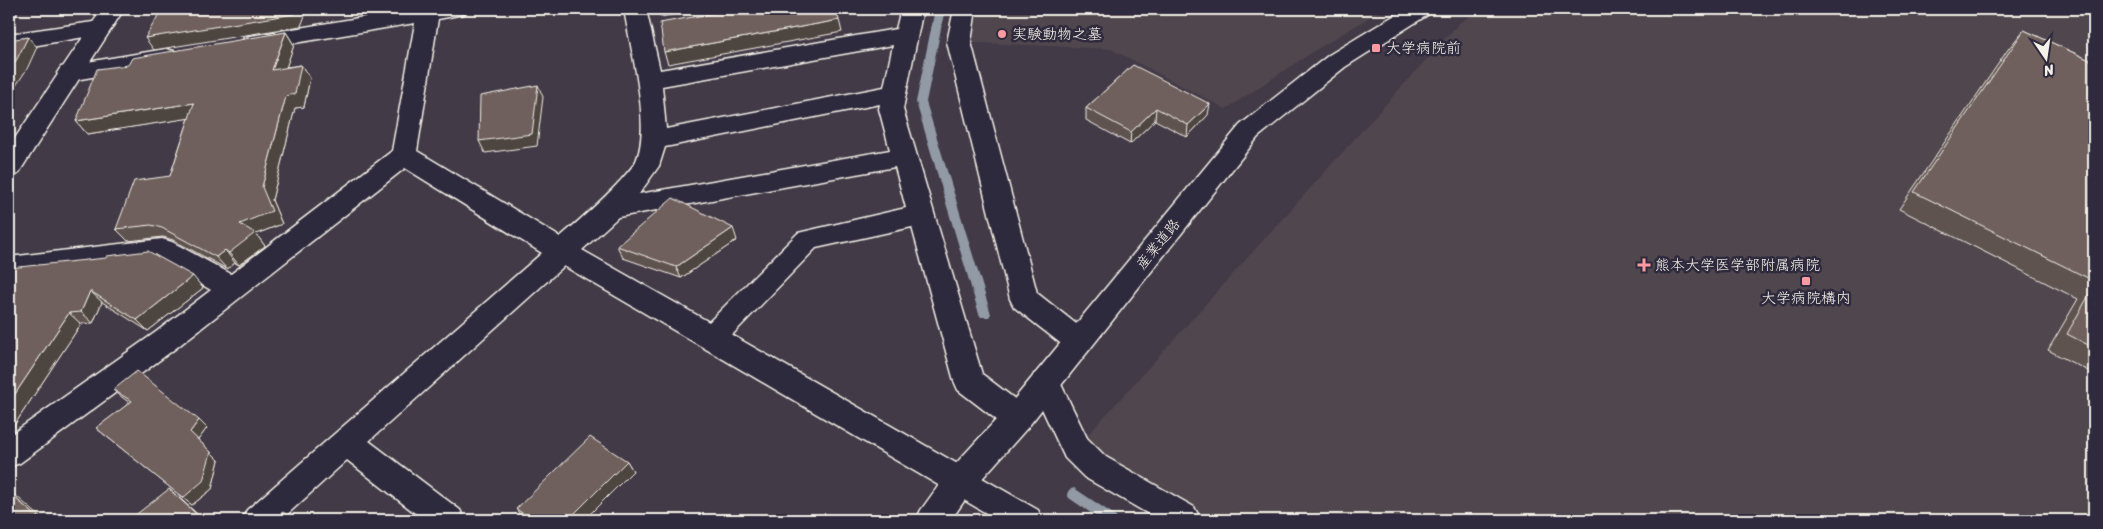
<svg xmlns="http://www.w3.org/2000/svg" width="2103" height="529" viewBox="0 0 2103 529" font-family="Sriracha,'Klee One',sans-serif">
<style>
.built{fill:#50464e}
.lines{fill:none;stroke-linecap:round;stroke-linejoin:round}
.stream{fill:#929aa6;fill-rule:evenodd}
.minor-casing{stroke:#f4f1e8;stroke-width:3}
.tertiary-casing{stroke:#f4f1e8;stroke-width:3}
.minor{fill:#2f2a3d;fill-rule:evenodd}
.tertiary{fill:#2f2a3d;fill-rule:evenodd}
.wall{fill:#5f5350;stroke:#f4f1e8}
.shaded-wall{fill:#4e4441;stroke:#f4f1e8}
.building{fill:#6f615d;stroke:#f4f1e8}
.poi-dot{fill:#ff9aa2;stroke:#2f2a3d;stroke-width:2}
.labels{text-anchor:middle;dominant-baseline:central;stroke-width:5;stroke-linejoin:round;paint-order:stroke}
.poi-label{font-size:15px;fill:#f4f1e8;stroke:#2f2a3d;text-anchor:start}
.street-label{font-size:15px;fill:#f4f1e8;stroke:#2f2a3d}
</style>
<rect width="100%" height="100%" fill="#423a47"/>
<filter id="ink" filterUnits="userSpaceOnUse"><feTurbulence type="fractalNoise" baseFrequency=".02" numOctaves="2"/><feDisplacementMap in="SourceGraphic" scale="10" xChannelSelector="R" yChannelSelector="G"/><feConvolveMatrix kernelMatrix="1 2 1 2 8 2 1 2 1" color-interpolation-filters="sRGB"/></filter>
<g filter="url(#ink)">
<path class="built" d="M 965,9 L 1383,9 L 1311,53 L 1226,109 L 1111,49 L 959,42 Z
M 1481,9 L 2094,9 L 2094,520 L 1185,520 L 1183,517 L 1076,448 L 1459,23 Z"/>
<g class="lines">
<path class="stream" d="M 935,9 L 945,9 L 926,102 L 991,314 L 989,317 L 981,317 L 979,314 L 916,102 Z
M 1074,488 L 1116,516 L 1118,520 L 1101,520 L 1069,498 L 1067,494 L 1069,490 Z"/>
<g class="minor-casing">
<path id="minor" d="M 412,9 L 467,9 L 464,14 L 438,19 L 417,151 L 560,237 C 582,218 603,200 622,179 C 626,174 633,167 636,161 C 652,125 630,47 624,9 L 646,9 L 660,70 L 896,29 L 901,9 L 923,9 L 903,109 L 982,374 L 1028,409 L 1032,418 L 1028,427 L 1017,431 L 1006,427 L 958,390 L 954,381 L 912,227 L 816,248 L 732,335 L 1038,510 L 1043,520 L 998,520 L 564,266 L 369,441 L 460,510 L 465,520 L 424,520 L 347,460 L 281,520 L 242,520 L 247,510 L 542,253 L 405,168 L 176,348 L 20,463 L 9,467 L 9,436 L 156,332 L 211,290 L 159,260 L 9,279 L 9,257 L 162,239 L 172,242 L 231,274 L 392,151 L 415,23 L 253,50 L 245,47 L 241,42 L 245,37 ZM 893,45 L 884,87 L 666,129 L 662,86 ZM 880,104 L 879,109 L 890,150 L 639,194 L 659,166 L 665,147 ZM 895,167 L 906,208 L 798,233 L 709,322 L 582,250 L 618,217 Z
M 954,9 L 976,9 L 971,42 L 1037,293 L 1089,334 L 1093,342 L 1089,350 L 1079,354 L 1069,350 L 1014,307 L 1010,299 L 947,42 Z
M 100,21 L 108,23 L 112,28 L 108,33 L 9,50 L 9,34 Z
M 166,49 L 174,51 L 178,57 L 174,63 L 69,81 L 61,79 L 57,73 L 61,67 L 69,65 Z
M 1045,370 L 1056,374 L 1087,438 L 1106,457 L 1194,507 L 1201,520 L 1159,520 L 1084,477 L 1065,458 L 1030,383 L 1034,374 Z"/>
</g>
<g class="tertiary-casing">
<path id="tertiary" d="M 102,9 L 124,9 L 18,174 L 9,176 L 9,147 Z
M 1405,9 L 1432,9 L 1429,14 L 1345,67 L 1258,137 L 1028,427 L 971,491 L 951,520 L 916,520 L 921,510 L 949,471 L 1006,409 L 1240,125 L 1329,55 Z"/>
</g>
<use href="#minor" class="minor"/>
<use href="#tertiary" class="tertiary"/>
</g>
<path class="wall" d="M 2024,30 L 2094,62 L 2094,374 L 2048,350 L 2078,299 L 1899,209 L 2009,48 Z
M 286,32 L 294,45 L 286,67 L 301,65 L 310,78 L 304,107 L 295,108 L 272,200 L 282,224 L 256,234 L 265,246 L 239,265 L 235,263 L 227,269 L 173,240 L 163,237 L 128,241 L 116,229 L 170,176 L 189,118 L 87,134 L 76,121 L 128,65 Z
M 1133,65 L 1208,115 L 1187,137 L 1155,120 L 1130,144 L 1086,120 L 1086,108 Z
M 737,240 L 681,278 L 623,258 L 617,246 Z
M 9,268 L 203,288 L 148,331 L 102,302 L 93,323 L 81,324 L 11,430 L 9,428 Z
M 113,390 L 207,428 L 198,440 L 219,460 L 212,489 L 192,505 L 96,428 L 130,403 L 123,398 Z
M 627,461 L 633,471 L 584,520 L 526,520 L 523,519 L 516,509 Z"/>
<path class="shaded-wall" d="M 9,9 L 19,9 L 9,30 Z
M 296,9 L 343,9 L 306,13 L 301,26 L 154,50 L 145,38 Z
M 658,9 L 701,9 L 701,10 L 660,17 Z
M 839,20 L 842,32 L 668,64 L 664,52 Z
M 286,32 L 294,45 L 281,82 L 272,70 Z
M 28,37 L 37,47 L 27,69 L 9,96 L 9,72 Z
M 301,65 L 310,78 L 304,107 L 295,108 L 272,200 L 282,224 L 256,234 L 265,246 L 239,265 L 229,253 L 240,224 L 262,187 L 286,96 Z
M 538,85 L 543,97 L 537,146 L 485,153 L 479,141 Z
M 194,103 L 204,116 L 87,134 L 76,121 Z
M 1210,104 L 1208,115 L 1187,137 L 1188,125 Z
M 1156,108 L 1155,120 L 1130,144 L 1131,132 Z
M 733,228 L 737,240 L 681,278 L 676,267 Z
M 225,250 L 235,263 L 227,269 L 216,257 Z
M 193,276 L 203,288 L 148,331 L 137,320 Z
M 90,291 L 102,302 L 93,323 L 81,312 Z
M 69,313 L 81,324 L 11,430 L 9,428 L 9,403 Z
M 199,420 L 207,428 L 198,440 L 219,460 L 212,489 L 192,505 L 183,498 L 190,432 Z
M 627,461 L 633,471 L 584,520 L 568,520 Z
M 169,489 L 183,501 L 204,520 L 203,520 Z
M 9,490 L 44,520 L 41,520 L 9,493 Z"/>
<path class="building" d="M 162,9 L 296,9 L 294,14 L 145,38 Z
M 737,9 L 836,9 L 839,20 L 664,52 L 660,23 Z
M 2024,30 L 2094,62 L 2094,281 L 1914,192 Z
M 286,32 L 272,70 L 301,65 L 295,94 L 286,96 L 262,187 L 272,211 L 240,224 L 255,233 L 229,253 L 225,250 L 216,257 L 162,228 L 151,225 L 116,229 L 134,181 L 170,176 L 194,103 L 76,121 L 97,69 L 128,65 L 132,58 Z
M 28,37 L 17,59 L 9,72 L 9,40 Z
M 1133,65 L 1210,104 L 1188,125 L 1156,108 L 1131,132 L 1086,108 Z
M 538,85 L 532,134 L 479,141 L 480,96 Z
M 673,198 L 733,228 L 676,267 L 617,246 Z
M 148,251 L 193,276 L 137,320 L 90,291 L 81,312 L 69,313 L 9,403 L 9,268 L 106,258 L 107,256 Z
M 2094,286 L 2094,348 L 2067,334 Z
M 137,371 L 199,420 L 190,432 L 211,452 L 203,481 L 183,498 L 96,428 L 132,401 L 113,390 Z
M 590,437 L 627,461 L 568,520 L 533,520 L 516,509 Z
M 169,489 L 203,520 L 129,520 Z
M 9,493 L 41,520 L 9,520 Z
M 283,512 L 294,520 L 273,520 Z"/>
</g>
<g class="poi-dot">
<circle cx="1002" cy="34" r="5"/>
<rect x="1371" y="43" width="10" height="10" rx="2.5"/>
<path d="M1641.5 257.5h5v5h5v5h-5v5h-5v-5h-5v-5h5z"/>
<rect x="1801" y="276" width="10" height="10" rx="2.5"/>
</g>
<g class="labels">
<g class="poi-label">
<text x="1012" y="34">実験動物之墓</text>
<text x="1386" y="48">大学病院前</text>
<text x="1655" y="265">熊本大学医学部附属病院</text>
<text x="1806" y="298" text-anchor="middle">大学病院構内</text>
</g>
<g class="street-label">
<text transform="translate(1158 244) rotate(-51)">産業道路</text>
</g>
</g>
<rect width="2103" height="529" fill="none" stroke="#2f2a3d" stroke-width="30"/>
<rect x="15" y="15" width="2073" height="499" fill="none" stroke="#f4f1e8" stroke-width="2" filter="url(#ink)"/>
<g transform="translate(2046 58) rotate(167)" stroke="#2f2a3d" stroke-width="4" paint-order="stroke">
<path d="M0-4L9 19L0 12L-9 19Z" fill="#f4f1e8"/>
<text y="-8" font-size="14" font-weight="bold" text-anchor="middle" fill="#f4f1e8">N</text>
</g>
</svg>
